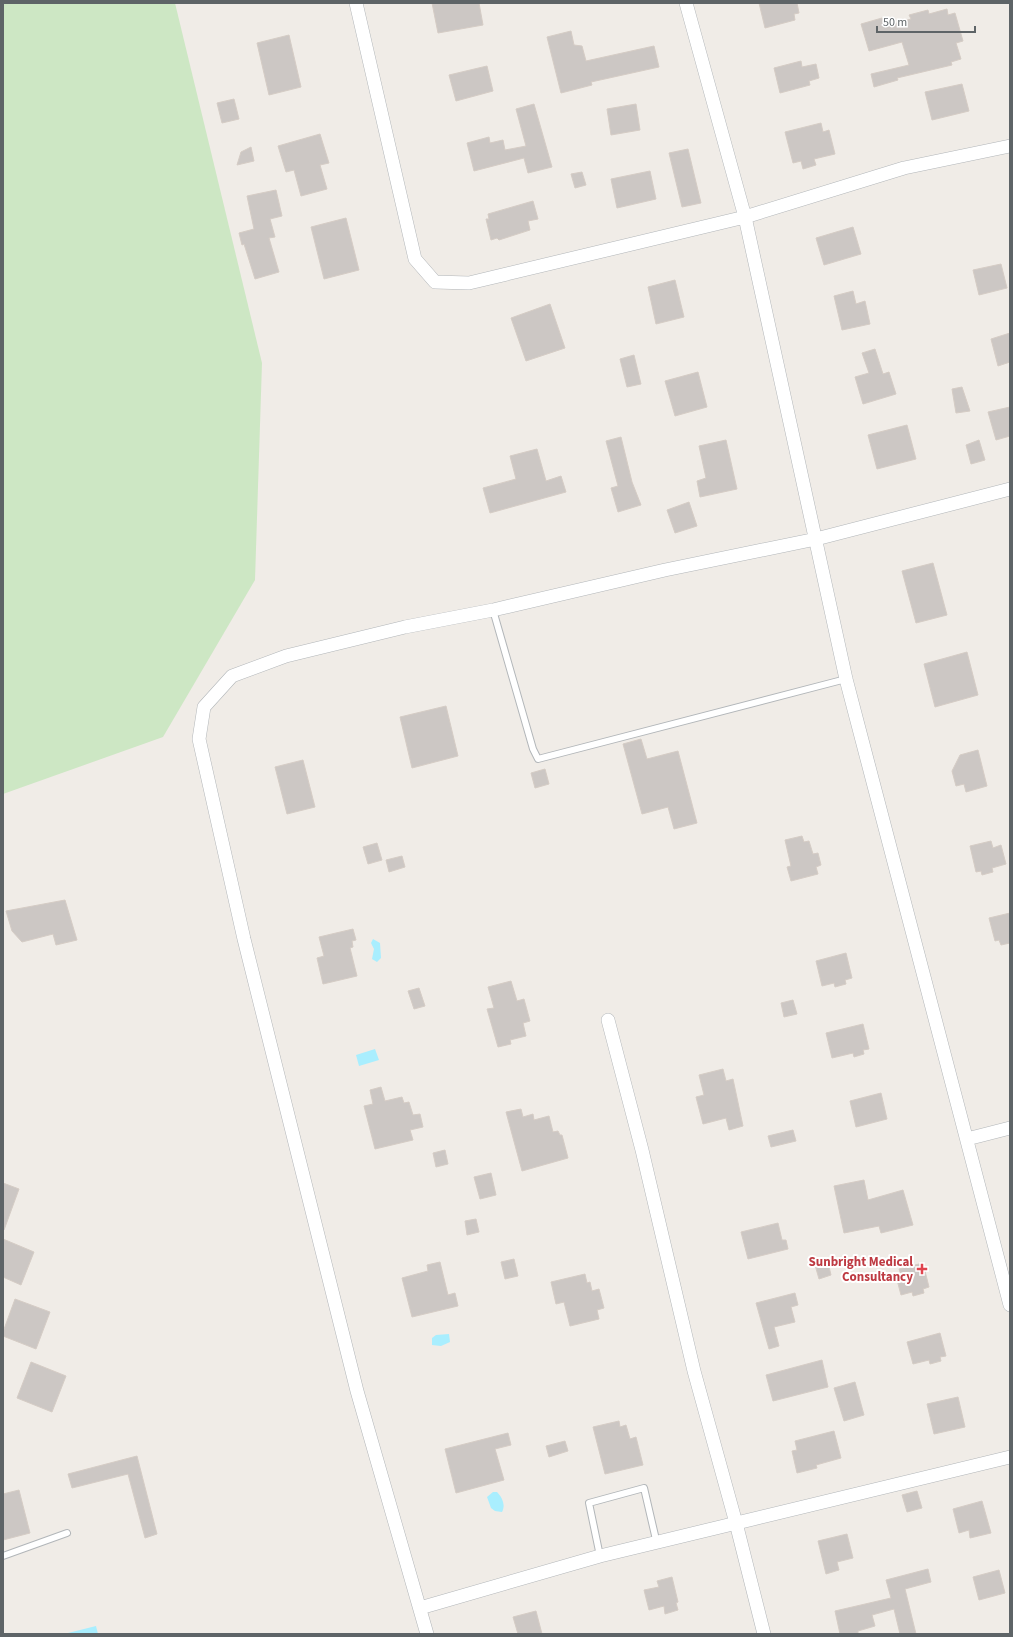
<svg xmlns="http://www.w3.org/2000/svg" width="1013" height="1637" viewBox="0 0 1013 1637" font-family="'Source Sans 3',sans-serif">
<style>
.green{fill:#cde7c4}
.water{fill:#a9eefe}
.building{fill:#ccc7c4;stroke:#d5ccc5}
.lines{fill:none;stroke-linecap:round;stroke-linejoin:round}
.service-casing{stroke:#b2b6b9;stroke-width:8}
.minor-casing{stroke:#b2b6b9;stroke-width:14}
.service{stroke:#fff;stroke-width:6}
.minor{stroke:#fff;stroke-width:13}
.health-dot{fill:#e0444e;stroke:#fff;stroke-width:1.5}
.labels{text-anchor:middle;dominant-baseline:central;stroke-width:4;stroke-linejoin:round;paint-order:stroke}
.health-label{font-size:13px;font-weight:bold;fill:#be3a42;stroke:#fff;text-anchor:end}
</style>
<rect width="100%" height="100%" fill="#f0ece7"/>
<path class="green" d="M 3,3 L 175,3 L 262,363 L 255,580 L 163,737 L 3,794 Z"/>
<path class="water" d="M 373,939 L 380,943 L 381,958 L 377,962 L 372,959 L 374,949 L 371,943 Z
M 375,1049 L 379,1060 L 359,1066 L 356,1055 Z
M 449,1334 L 450,1342 L 441,1346 L 432,1345 L 432,1338 L 436,1335 Z
M 493,1492 L 497,1492 C 502,1497 506,1505 502,1512 L 495,1511 L 491,1508 L 487,1497 Z
M 96,1626 L 98,1634 L 64,1634 Z"/>
<path class="building" d="M 432,3 L 479,3 L 483,25 L 438,33 Z
M 759,3 L 797,3 L 799,13 L 794,14 L 795,20 L 765,28 Z
M 947,9 L 948,15 L 955,13 L 963,41 L 956,43 L 961,59 L 951,62 L 952,65 L 897,78 L 898,80 L 874,87 L 871,74 L 909,65 L 902,42 L 869,51 L 861,24 L 882,18 L 884,26 L 890,25 L 911,19 L 909,15 L 928,10 L 929,14 Z
M 571,31 L 574,45 L 582,46 L 586,61 L 654,46 L 659,67 L 591,82 L 592,85 L 561,93 L 547,37 Z
M 289,35 L 301,87 L 269,95 L 257,43 Z
M 801,61 L 802,67 L 816,64 L 819,78 L 809,81 L 810,85 L 780,93 L 774,68 Z
M 487,66 L 493,91 L 456,101 L 449,75 Z
M 962,84 L 969,111 L 932,120 L 925,92 Z
M 234,99 L 239,119 L 222,123 L 217,103 Z
M 534,104 L 552,167 L 528,173 L 524,158 L 474,171 L 467,143 L 489,137 L 490,143 L 503,140 L 505,150 L 526,146 L 516,109 Z
M 636,104 L 640,130 L 611,135 L 607,109 Z
M 821,123 L 823,132 L 829,130 L 835,154 L 814,159 L 816,165 L 803,169 L 801,161 L 793,163 L 785,132 Z
M 320,134 L 329,163 L 320,165 L 327,189 L 301,196 L 294,170 L 286,172 L 278,146 Z
M 251,147 L 254,161 L 237,165 L 241,152 Z
M 688,149 L 701,203 L 682,207 L 669,153 Z
M 650,171 L 656,199 L 617,208 L 611,179 Z
M 582,172 L 586,185 L 575,188 L 571,174 Z
M 276,190 L 282,216 L 270,219 L 275,237 L 269,238 L 279,272 L 255,279 L 244,244 L 242,245 L 239,233 L 254,229 L 247,196 Z
M 533,201 L 538,219 L 528,221 L 530,230 L 499,240 L 497,238 L 491,240 L 486,219 L 489,219 L 488,214 Z
M 346,218 L 359,270 L 324,279 L 311,227 Z
M 853,227 L 861,254 L 824,265 L 816,238 Z
M 1001,264 L 1007,288 L 979,295 L 973,270 Z
M 675,280 L 684,317 L 656,324 L 648,287 Z
M 853,291 L 856,304 L 865,301 L 870,324 L 842,330 L 834,296 Z
M 550,304 L 565,348 L 526,361 L 511,318 Z
M 1010,333 L 1010,362 L 998,366 L 991,339 Z
M 875,349 L 883,374 L 889,372 L 896,394 L 863,404 L 855,377 L 869,373 L 862,353 Z
M 634,355 L 641,384 L 627,387 L 620,359 Z
M 698,372 L 707,407 L 675,416 L 665,381 Z
M 962,387 L 970,411 L 956,413 L 952,389 Z
M 1010,407 L 1010,436 L 996,440 L 988,412 Z
M 907,425 L 916,459 L 877,469 L 868,435 Z
M 621,437 L 632,482 L 641,505 L 618,512 L 611,488 L 618,486 L 606,441 Z
M 726,440 L 737,489 L 700,497 L 697,481 L 706,478 L 699,446 Z
M 979,440 L 985,460 L 971,464 L 966,445 Z
M 537,449 L 546,481 L 561,476 L 566,492 L 490,513 L 483,488 L 516,479 L 510,456 Z
M 689,502 L 697,526 L 675,533 L 667,510 Z
M 933,563 L 947,615 L 916,623 L 902,571 Z
M 967,652 L 978,695 L 935,707 L 924,664 Z
M 446,706 L 458,756 L 412,768 L 400,717 Z
M 641,739 L 647,759 L 678,751 L 697,823 L 674,829 L 668,807 L 642,814 L 623,744 Z
M 978,750 L 987,786 L 966,792 L 964,784 L 956,786 L 952,771 L 960,755 Z
M 303,760 L 315,807 L 287,814 L 275,767 Z
M 545,769 L 549,784 L 535,788 L 531,773 Z
M 802,836 L 804,842 L 809,841 L 813,854 L 818,853 L 821,865 L 816,867 L 818,874 L 791,881 L 787,867 L 791,866 L 785,840 Z
M 991,841 L 993,848 L 1001,845 L 1006,864 L 992,868 L 993,872 L 982,875 L 981,871 L 976,872 L 970,846 Z
M 377,843 L 382,860 L 368,864 L 363,847 Z
M 402,856 L 405,867 L 389,872 L 386,860 Z
M 65,900 L 77,940 L 56,945 L 53,934 L 22,942 L 12,931 L 6,911 Z
M 1010,913 L 1010,943 L 1001,945 L 999,940 L 995,941 L 989,918 Z
M 353,929 L 356,940 L 352,941 L 353,947 L 350,948 L 357,976 L 323,984 L 317,958 L 324,956 L 319,937 Z
M 846,953 L 852,978 L 845,980 L 846,984 L 835,987 L 834,983 L 822,986 L 816,961 Z
M 511,981 L 517,1001 L 524,999 L 530,1021 L 523,1023 L 526,1036 L 510,1040 L 511,1044 L 498,1047 L 487,1009 L 494,1008 L 488,987 Z
M 419,988 L 425,1006 L 414,1009 L 408,991 Z
M 793,1000 L 797,1014 L 784,1017 L 781,1003 Z
M 863,1024 L 869,1049 L 863,1050 L 864,1054 L 854,1057 L 853,1053 L 832,1058 L 826,1033 Z
M 723,1069 L 726,1081 L 733,1079 L 743,1126 L 729,1130 L 726,1118 L 703,1124 L 696,1097 L 704,1095 L 699,1075 Z
M 381,1087 L 385,1101 L 402,1097 L 404,1103 L 409,1102 L 413,1115 L 420,1114 L 423,1127 L 410,1130 L 413,1140 L 375,1149 L 364,1106 L 373,1104 L 370,1090 Z
M 881,1093 L 887,1119 L 856,1127 L 850,1101 Z
M 521,1109 L 523,1117 L 533,1114 L 534,1120 L 549,1116 L 553,1132 L 558,1131 L 560,1135 L 562,1135 L 568,1158 L 522,1171 L 506,1112 Z
M 793,1130 L 796,1141 L 771,1147 L 768,1136 Z
M 445,1150 L 448,1164 L 436,1167 L 433,1153 Z
M 491,1173 L 496,1195 L 480,1199 L 474,1177 Z
M 864,1180 L 868,1200 L 903,1190 L 913,1225 L 881,1233 L 879,1226 L 844,1233 L 834,1186 Z
M 3,1183 L 19,1189 L 4,1230 L 3,1230 Z
M 476,1219 L 479,1232 L 467,1235 L 465,1221 Z
M 778,1223 L 782,1240 L 786,1240 L 788,1249 L 748,1259 L 741,1232 Z
M 3,1239 L 34,1252 L 21,1285 L 3,1277 Z
M 514,1259 L 518,1276 L 505,1279 L 501,1262 Z
M 440,1262 L 448,1295 L 455,1293 L 458,1306 L 412,1317 L 402,1278 L 428,1271 L 427,1265 Z
M 828,1262 L 831,1275 L 819,1279 L 815,1265 Z
M 923,1263 L 929,1287 L 923,1289 L 924,1293 L 913,1296 L 912,1292 L 901,1295 L 896,1276 L 901,1275 L 899,1269 Z
M 585,1274 L 587,1283 L 590,1282 L 592,1291 L 599,1289 L 604,1308 L 597,1310 L 599,1319 L 570,1326 L 564,1302 L 556,1304 L 551,1282 Z
M 795,1293 L 798,1305 L 791,1307 L 795,1322 L 774,1327 L 779,1346 L 769,1349 L 756,1303 Z
M 15,1299 L 50,1312 L 36,1349 L 3,1336 L 3,1332 Z
M 940,1333 L 946,1356 L 940,1357 L 941,1361 L 930,1364 L 929,1360 L 913,1364 L 907,1342 Z
M 822,1360 L 828,1387 L 773,1401 L 766,1375 Z
M 31,1362 L 66,1376 L 52,1412 L 17,1398 Z
M 855,1382 L 864,1415 L 844,1421 L 834,1388 Z
M 958,1397 L 965,1427 L 934,1434 L 927,1404 Z
M 619,1421 L 620,1427 L 626,1425 L 630,1439 L 636,1437 L 643,1465 L 605,1474 L 593,1427 Z
M 834,1431 L 841,1458 L 816,1465 L 817,1468 L 797,1473 L 792,1451 L 797,1450 L 795,1441 Z
M 508,1433 L 511,1445 L 495,1449 L 504,1480 L 456,1493 L 445,1449 Z
M 565,1441 L 568,1451 L 549,1457 L 546,1446 Z
M 137,1456 L 157,1534 L 145,1538 L 128,1474 L 72,1488 L 68,1474 Z
M 19,1490 L 30,1533 L 3,1540 L 3,1494 Z
M 917,1491 L 922,1508 L 907,1512 L 902,1495 Z
M 982,1501 L 991,1533 L 970,1538 L 969,1530 L 959,1533 L 953,1509 Z
M 847,1534 L 853,1558 L 837,1562 L 839,1570 L 826,1574 L 818,1541 Z
M 928,1569 L 931,1582 L 905,1589 L 916,1634 L 900,1634 L 894,1609 L 872,1615 L 875,1626 L 858,1631 L 858,1634 L 840,1634 L 835,1611 L 891,1598 L 886,1580 Z
M 999,1570 L 1005,1593 L 979,1600 L 973,1577 Z
M 672,1577 L 678,1602 L 676,1603 L 678,1610 L 665,1614 L 664,1606 L 649,1610 L 644,1590 L 659,1587 L 657,1581 Z
M 536,1611 L 542,1634 L 518,1634 L 513,1617 Z"/>
<g class="lines">
<g class="service-casing">
<path id="service" d="M 493,610 L 533,749 L 538,759 L 846,679
M 3,1556 L 67,1533
M 600,1556 L 589,1503 L 644,1488 L 657,1544"/>
</g>
<g class="minor-casing">
<path id="minor" d="M 356,3 L 415,259 L 435,282 L 469,283 L 745,217 L 904,168 L 1010,146
M 686,3 L 745,217 L 846,679 L 1010,1305
M 608,1020 L 642,1150 L 694,1371 L 736,1523 L 764,1634
M 967,1139 L 1010,1128
M 420,1608 L 600,1556 L 1010,1457
M 427,1634 L 357,1391 L 244,939 L 199,739 L 204,707 L 232,676 L 286,656 L 405,627 L 493,610 L 665,570 L 816,539 L 1010,489"/>
</g>
<use href="#service" class="service"/>
<use href="#minor" class="minor"/>
</g>
<path class="health-dot" d="M920 1263h4v4h4v4h-4v4h-4v-4h-4v-4h4z"/>
<g class="labels">
<g class="health-label">
<text x="913" y="1262">Sunbright Medical<tspan x="913" dy="15">Consultancy</tspan></text>
</g>
</g>
<rect width="1013" height="1637" fill="none" stroke="#5e6467" stroke-width="8"/>
<path d="M877 26v6h98v-6" fill="none" stroke="#5e6467" stroke-width="2"/>
<text x="883" y="26" font-size="12" fill="#5e6467" stroke="#ffffff" stroke-width="3" paint-order="stroke">50 m</text>
</svg>
